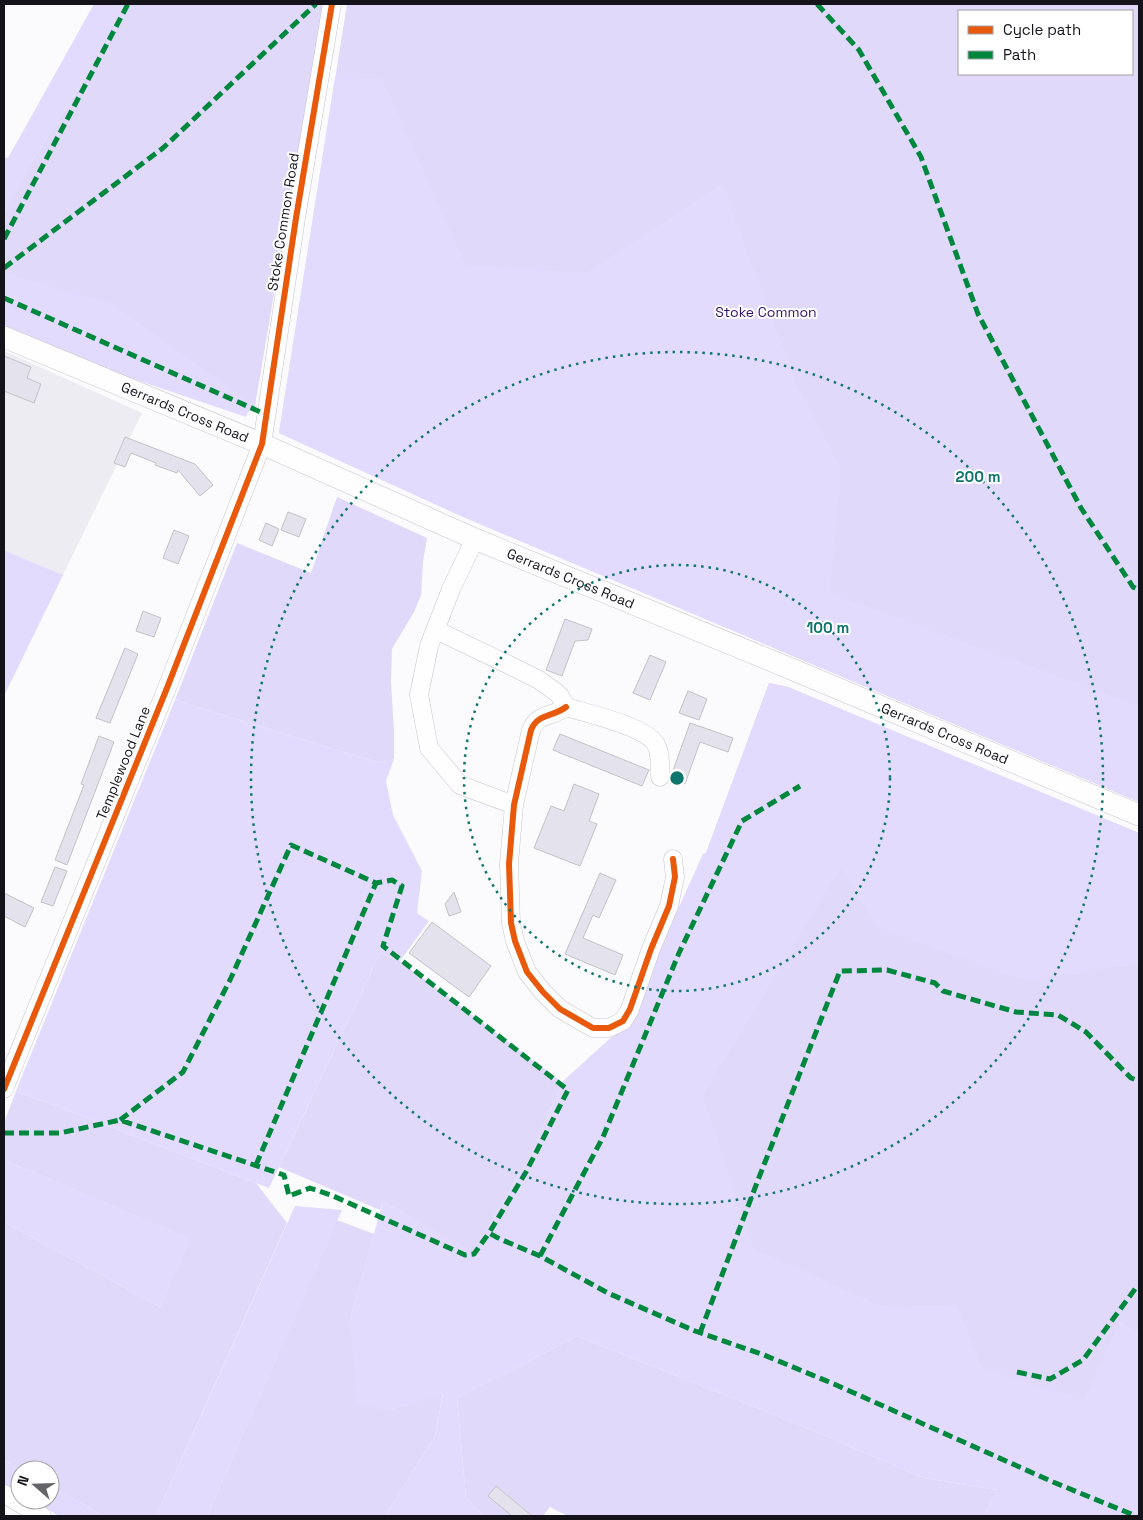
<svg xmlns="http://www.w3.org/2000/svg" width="1143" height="1520" viewBox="0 0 1143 1520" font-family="'Space Grotesk',sans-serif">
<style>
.built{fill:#eeecf3}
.green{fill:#e0d9fa;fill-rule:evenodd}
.forest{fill:#e2dbfd}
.building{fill:#e4e2ec;stroke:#c3c2c7}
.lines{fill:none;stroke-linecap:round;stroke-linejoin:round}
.minor-casing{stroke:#c7c6cb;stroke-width:19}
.major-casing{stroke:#c7c6cb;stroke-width:22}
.minor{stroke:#fefeff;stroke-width:18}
.major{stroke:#fefeff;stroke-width:21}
.quiet{stroke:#00873e;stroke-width:5;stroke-dasharray:10 5;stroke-linecap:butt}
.cycleway-casing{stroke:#fff;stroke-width:9}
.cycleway{stroke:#e8590c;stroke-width:6}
.ring{fill:none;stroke:#0f766e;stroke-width:2.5;stroke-dasharray:2.5 5}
.labels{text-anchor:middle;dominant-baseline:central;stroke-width:4;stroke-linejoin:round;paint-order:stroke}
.street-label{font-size:14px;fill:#14131a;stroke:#fff}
.park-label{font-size:14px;fill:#331165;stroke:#fff}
.centre{fill:#0f766e;stroke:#fff;stroke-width:2.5}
.ring-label{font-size:15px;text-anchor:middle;font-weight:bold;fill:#0f766e;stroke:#fff;stroke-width:4;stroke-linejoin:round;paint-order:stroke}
</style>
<rect width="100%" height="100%" fill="#fbfafd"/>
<path class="built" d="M 4,351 L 142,413 L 63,575 L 4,550 Z"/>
<path class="green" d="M 131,4 L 323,4 L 255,406 L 248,412 L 4,331 L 4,185 L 31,163 L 124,17 Z
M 347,4 L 1139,4 L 1139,802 L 461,516 L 279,433 ZM 959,11 L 1132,11 L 1132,74 L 959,74 Z
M 337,497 L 427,538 L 423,562 L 421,595 L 414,612 L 392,649 L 391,682 L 394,731 L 394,759 L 380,763 L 175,700 L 237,543 L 311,573 Z
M 769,683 L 788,687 L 1139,833 L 1139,1516 L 959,1463 L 601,1107 L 703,854 L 706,853 Z
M 380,953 L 400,961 L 562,1082 L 534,1149 L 472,1253 L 383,1201 L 380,1210 L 279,1167 Z
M 16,1091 L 256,1183 L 287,1223 L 156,1516 L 104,1516 L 50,1486 L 50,1470 L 22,1470 L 4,1460 L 4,1222 L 160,1307 L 190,1239 L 4,1160 L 4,1123 Z
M 337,1220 L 374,1234 L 350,1320 L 388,1411 L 443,1393 L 435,1436 L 385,1516 L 207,1516 Z
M 577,1336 L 790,1421 L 924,1478 L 997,1490 L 984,1516 L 568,1516 L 550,1507 L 543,1516 L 484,1516 L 466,1498 L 457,1398 Z"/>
<path class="forest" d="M 94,4 L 131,4 L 124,17 L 31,163 L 4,216 L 4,158 L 8,158 Z
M 335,77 L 382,79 L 466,265 L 586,273 L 722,184 L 796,383 L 841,469 L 830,593 L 1139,706 L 1139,802 L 461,516 L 279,433 Z
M 4,270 L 6,273 L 112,304 L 255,406 L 248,412 L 246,417 L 48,350 L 4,331 Z
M 4,550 L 63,575 L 4,696 Z
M 769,683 L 788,687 L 1139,833 L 1139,963 L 1025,981 L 876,927 L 841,868 L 703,1095 L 752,1248 L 886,1308 L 957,1306 L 981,1367 L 1084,1400 L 1120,1321 L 1139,1333 L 1139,1516 L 984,1516 L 997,1490 L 924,1478 L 790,1421 L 577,1336 L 457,1398 L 466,1498 L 484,1516 L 385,1516 L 435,1436 L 443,1394 L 388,1411 L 357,1403 L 350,1320 L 383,1201 L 472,1252 L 534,1149 L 562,1082 L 626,1024 L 703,854 L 706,853 Z
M 175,700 L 380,763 L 394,759 L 386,781 L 393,815 L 422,871 L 417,913 L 429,921 L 400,961 L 380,953 L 269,1188 L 16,1091 Z
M 4,1160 L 191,1239 L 160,1307 L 4,1222 Z
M 295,1206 L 342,1210 L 207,1516 L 156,1516 Z
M 4,1460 L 22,1470 L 20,1470 L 20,1494 L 4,1485 Z
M 50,1486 L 104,1516 L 59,1516 L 30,1500 L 50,1500 Z"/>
<path class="building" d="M 4,356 L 31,367 L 27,378 L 41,384 L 34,403 L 4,391 Z
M 125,437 L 195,464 L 213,485 L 200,496 L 178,470 L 177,473 L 155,465 L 156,463 L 131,453 L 125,467 L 114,463 Z
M 288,512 L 306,519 L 299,537 L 281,530 Z
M 266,523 L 279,529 L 272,546 L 259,540 Z
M 174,530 L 189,536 L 178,564 L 163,558 Z
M 143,611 L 161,618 L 154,637 L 136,631 Z
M 565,619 L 592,629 L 588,640 L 575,641 L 562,676 L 546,670 Z
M 125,648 L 138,654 L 110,723 L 96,718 Z
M 650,655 L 666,662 L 650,700 L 633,693 Z
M 688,691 L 707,699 L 699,720 L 679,713 Z
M 690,723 L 733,738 L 728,752 L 700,742 L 685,784 L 670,779 Z
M 560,734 L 649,770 L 642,786 L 553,750 Z
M 99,736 L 114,742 L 67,865 L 55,860 L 84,785 L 81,784 Z
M 574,784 L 599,794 L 589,821 L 597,824 L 580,866 L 534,848 L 551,806 L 564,811 Z
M 55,867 L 67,871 L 53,906 L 41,902 Z
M 600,873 L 616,880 L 599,918 L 593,915 L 583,938 L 623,955 L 615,975 L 565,954 Z
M 454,892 L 461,912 L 449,916 L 445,904 Z
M 4,893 L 34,908 L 25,927 L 4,916 Z
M 432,922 L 491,966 L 469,997 L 409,953 Z
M 496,1486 L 532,1516 L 512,1516 L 488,1496 Z"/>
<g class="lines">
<g class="minor-casing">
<path id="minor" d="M 475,539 L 451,589 L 429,646 L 419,695 L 429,748 L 460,785 L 514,805
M 436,630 L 509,665 L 539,680 L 556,692 L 560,696 L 566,707 C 586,713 644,726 655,743 C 661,752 660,766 660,777
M 566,707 C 553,717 538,713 531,730 L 514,805 L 509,864 L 511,923 L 515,941 L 527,972 L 543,992 L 560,1009 L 593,1028 L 609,1028 L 623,1021 L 630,1009 L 651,949 L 669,906 L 675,877 L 673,859
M 4,1089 L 167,688 L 262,444 L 296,218 L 332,4
M 4,1494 L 42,1516"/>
</g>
<g class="major-casing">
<g id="major">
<path id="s1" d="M 4,337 L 262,444 L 475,539 L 789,668 L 1139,815"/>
</g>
</g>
<use href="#minor" class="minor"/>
<use href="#major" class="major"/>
<path class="quiet" d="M 817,4 L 859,50 L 921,157 L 978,314 L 1081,508 L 1133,587 L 1139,590
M 4,239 L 128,4
M 4,268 L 163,148 L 316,4
M 4,298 L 265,414
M 120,1120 L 183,1072 L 230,980 L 291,845 L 376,883 L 392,880 L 402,886 L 383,946 L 568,1090 L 526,1172 L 489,1233
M 4,1133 L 60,1133 L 120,1120 L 284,1175 L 289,1196 L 310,1188 L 331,1195 L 465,1255 L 474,1254 L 489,1233 L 500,1239 L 540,1256 L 608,1293 L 695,1331 L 764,1355 L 834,1384 L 1053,1482 L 1136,1516
M 256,1165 L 376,883
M 540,1256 L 603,1137 L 679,953 L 742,821 L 800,786
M 700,1333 L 758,1180 L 840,971 L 887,970 L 935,983 L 943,991 L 1016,1012 L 1058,1015 L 1086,1032 L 1131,1078 L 1139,1081
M 1017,1372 L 1050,1379 L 1083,1360 L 1138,1285"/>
<g class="cycleway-casing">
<path id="cycleway" d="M 566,707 C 553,717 538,713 531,730 L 514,805 L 509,864 L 511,923 L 515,941 L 527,972 L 543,992 L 560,1009 L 593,1028 L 609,1028 L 623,1021 L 630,1009 L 651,949 L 669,906 L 675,877 L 673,859
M 4,1089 L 167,688 L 262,444 L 296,218 L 332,4"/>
</g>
<use href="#cycleway" class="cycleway"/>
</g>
<g class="ring">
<circle cx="677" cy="778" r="213"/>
<circle cx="677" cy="778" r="426"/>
</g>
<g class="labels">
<g class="street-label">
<text transform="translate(283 222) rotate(-81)">Stoke Common Road</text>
<text stroke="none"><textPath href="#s1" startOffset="196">Gerrards Cross Road</textPath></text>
<text stroke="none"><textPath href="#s1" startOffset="616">Gerrards Cross Road</textPath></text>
<text stroke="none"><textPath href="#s1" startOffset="1021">Gerrards Cross Road</textPath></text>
<text transform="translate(123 763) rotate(-68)">Templewood Lane</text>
</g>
<g class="park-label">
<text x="766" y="312">Stoke Common</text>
</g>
</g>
<circle cx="677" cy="778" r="8" class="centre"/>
<g class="ring-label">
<text x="978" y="482">200 m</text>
<text x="828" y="633">100 m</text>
</g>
<rect width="1143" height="1520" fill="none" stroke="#14131a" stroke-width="10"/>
<rect x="958" y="10" width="175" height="65" fill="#ffffff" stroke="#a1a1a3"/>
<rect x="968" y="26" width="25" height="8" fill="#e8590c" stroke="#a1a1a3"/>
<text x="1003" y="35" font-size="15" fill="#14131a">Cycle path</text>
<rect x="968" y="51" width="25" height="8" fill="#00873e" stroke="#a1a1a3"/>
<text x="1003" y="60" font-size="15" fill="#14131a">Path</text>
<g transform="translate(35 1485) rotate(290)"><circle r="24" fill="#ffffff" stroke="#a1a1a3"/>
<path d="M0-4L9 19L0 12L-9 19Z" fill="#656469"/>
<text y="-8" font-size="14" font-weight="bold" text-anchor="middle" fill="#14131a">N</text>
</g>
</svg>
